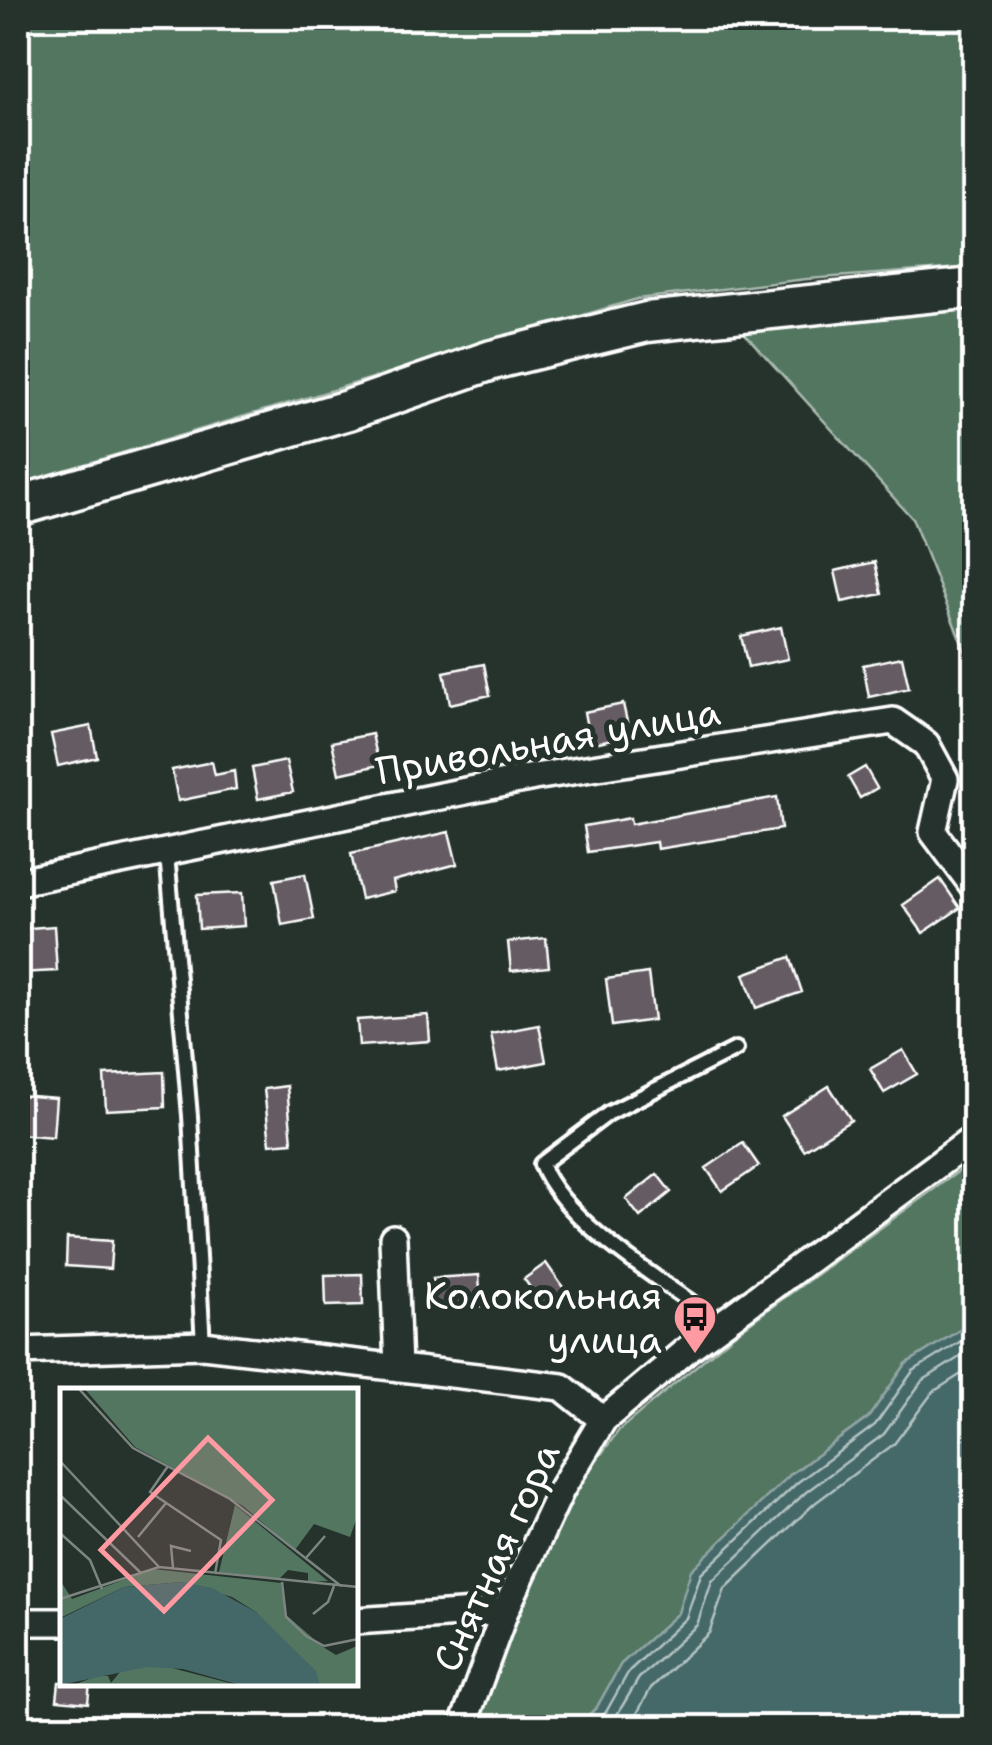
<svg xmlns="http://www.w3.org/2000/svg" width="992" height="1745" viewBox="0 0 992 1745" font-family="'Shantell Sans',sans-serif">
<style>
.green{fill:#537660;stroke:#a9bab0;stroke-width:2.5}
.water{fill:#446868;stroke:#8fa4a4;stroke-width:2.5}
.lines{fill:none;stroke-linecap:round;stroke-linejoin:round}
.shore{stroke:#b4c3c3;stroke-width:2.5}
.building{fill:#655c63;stroke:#fff;stroke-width:2.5}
.lane-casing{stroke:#fff;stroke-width:20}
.street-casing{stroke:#fff;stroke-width:32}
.secondary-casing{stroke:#fff;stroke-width:45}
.lane{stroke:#26332d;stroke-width:12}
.street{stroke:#26332d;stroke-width:25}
.secondary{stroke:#26332d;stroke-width:38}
.labels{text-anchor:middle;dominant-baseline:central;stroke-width:10;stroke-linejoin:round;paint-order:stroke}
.street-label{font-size:38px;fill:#fff;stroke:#26332d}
.poi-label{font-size:38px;fill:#fff;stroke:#26332d;text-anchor:end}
.inset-road{fill:none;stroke:#7d8581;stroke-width:2.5}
.view{fill:#ff9aa2;fill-opacity:0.15;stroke:#ff9aa2;stroke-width:5}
.inset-edge{fill:none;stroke:#fff;stroke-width:5}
</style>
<rect width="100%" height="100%" fill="#26332d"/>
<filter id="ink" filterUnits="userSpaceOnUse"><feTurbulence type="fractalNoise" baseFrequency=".01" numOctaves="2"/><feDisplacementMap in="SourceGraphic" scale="20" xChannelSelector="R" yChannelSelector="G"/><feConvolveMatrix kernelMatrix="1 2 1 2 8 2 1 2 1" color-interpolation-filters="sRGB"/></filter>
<g filter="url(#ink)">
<path class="green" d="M 18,18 L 974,18 L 974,267 L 807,279 L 637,299 L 18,484 Z
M 974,307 L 974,674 L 912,518 L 738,326 Z
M 974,1160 L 974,1321 L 906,1364 L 868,1418 L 791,1474 L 692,1570 L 678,1613 L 621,1664 L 597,1707 L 577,1727 L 477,1728 L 518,1615 L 571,1495 L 619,1430 L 733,1335 Z"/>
<path class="water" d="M 974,1321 L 974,1727 L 577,1727 L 597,1707 L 621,1664 L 678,1613 L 691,1570 L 791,1474 L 868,1418 L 906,1364 Z"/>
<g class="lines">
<path class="shore" d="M 591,1728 L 606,1712 L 629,1671 L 686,1618 L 701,1574 L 798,1482 L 875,1425 L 913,1371 L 974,1333
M 609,1728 L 639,1678 L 697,1625 L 712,1581 L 806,1492 L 884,1434 L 922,1381 L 974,1348
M 629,1728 L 651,1688 L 709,1633 L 725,1589 L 815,1503 L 894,1444 L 933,1392 L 974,1366"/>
</g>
<path class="building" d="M 875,562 L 882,594 L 842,602 L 835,571 Z
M 781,627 L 788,659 L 748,667 L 741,636 Z
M 902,657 L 909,688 L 869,697 L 863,665 Z
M 484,664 L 490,695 L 450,704 L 444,672 Z
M 623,704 L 630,735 L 590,744 L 584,712 Z
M 91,726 L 97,757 L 58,766 L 51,734 Z
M 372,734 L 379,765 L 339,774 L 332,742 Z
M 286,761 L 293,792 L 258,799 L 252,768 Z
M 212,762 L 215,775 L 234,771 L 236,789 L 178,801 L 172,770 Z
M 865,767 L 877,788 L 860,798 L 848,777 Z
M 777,797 L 781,829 L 657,849 L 656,842 L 588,852 L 584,826 L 630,818 L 631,824 Z
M 449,832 L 457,864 L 393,881 L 395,891 L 361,899 L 351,854 Z
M 305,874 L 314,919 L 282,925 L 274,880 Z
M 940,879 L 960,908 L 923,933 L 903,905 Z
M 242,893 L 244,926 L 199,929 L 197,895 Z
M 54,926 L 57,971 L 18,973 L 18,929 Z
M 546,938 L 549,967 L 511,971 L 508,942 Z
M 790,957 L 802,992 L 756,1008 L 744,974 Z
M 648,973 L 654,1020 L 612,1026 L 606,979 Z
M 428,1015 L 430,1041 L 359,1046 L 357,1020 Z
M 539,1025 L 546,1062 L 498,1071 L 491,1034 Z
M 903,1050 L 917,1074 L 884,1093 L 870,1069 Z
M 164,1072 L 165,1107 L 106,1110 L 104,1075 Z
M 287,1086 L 292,1142 L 270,1144 L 264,1089 Z
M 829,1086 L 851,1120 L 804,1150 L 782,1116 Z
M 18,1095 L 56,1098 L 53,1137 L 18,1134 Z
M 743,1143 L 759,1166 L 722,1191 L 706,1168 Z
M 657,1174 L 671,1192 L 640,1217 L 626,1199 Z
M 67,1238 L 112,1241 L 110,1269 L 66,1266 Z
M 546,1263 L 567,1293 L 545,1308 L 524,1279 Z
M 362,1274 L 363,1305 L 326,1306 L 325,1275 Z
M 479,1275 L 481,1306 L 435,1309 L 433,1278 Z
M 59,1682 L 90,1682 L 88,1703 L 57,1700 Z"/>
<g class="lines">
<g class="lane-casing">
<path id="lane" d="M 167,854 L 190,1116 L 203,1345
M 722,1324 C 668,1284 565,1225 541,1164 L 609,1113 L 736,1049"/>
</g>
<g class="street-casing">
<path id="street" d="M 18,882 L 534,777 L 893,721 L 926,744 L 945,779 L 933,832 L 974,887
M 393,1238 L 398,1368
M 18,1351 L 203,1345 L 562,1387 L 603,1420
M 355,1621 L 505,1611
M 18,1622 L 62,1622
M 462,1728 L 505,1611 L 561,1490 L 603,1420 L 689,1348 L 974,1138"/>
</g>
<g class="secondary-casing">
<path id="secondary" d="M 18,506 L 348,410 L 492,360 L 647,322 L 974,288"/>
</g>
<use href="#lane" class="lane"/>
<use href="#street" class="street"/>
<use href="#secondary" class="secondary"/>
</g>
</g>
<defs>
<g id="bus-pin" transform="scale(2.25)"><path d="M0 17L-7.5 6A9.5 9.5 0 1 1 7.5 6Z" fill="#ff9aa2" stroke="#26332d"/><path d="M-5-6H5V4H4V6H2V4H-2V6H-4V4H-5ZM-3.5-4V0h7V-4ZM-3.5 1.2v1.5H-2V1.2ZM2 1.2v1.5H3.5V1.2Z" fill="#111"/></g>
</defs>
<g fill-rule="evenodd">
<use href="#bus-pin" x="695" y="1317"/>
</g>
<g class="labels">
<g class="street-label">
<text transform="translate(548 741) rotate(-10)">Привольная улица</text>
<text transform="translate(496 1557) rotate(-65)">Снятная гора</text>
</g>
<g class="poi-label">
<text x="662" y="1295">Колокольная<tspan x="662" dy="44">улица</tspan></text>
</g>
</g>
<g transform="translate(60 1388)">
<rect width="298" height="298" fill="#26332d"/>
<path d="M 24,0 L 297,0 L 297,129 L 290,149 L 254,136 L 235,162 L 183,118 L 75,59 ZM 175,117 L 268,193 L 248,194 L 248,185 L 228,182 L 219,191 L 159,184 ZM 93,181 L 221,195 L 225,226 L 263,259 L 276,267 L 297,258 L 297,297 L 260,297 L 196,224 L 172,209 L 122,194 L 64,199 L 0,230 L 0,192 L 12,211 ZM 64,279 L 108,279 L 177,297 L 11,298 L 37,288 L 48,288 L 51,295 Z" fill="#537660"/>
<path d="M 122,194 L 152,200 L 196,224 L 256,283 L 260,297 L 180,297 L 123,281 L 87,279 L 0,297 L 0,231 L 64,199 Z" fill="#446868"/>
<path class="inset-road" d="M 19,1 L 73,60 L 170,111 L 281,198M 0,73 L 99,179M 108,78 L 90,104 L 161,152 L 155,186M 0,107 L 81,185M 1,146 L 30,172 L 42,201M 78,149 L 106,115M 245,171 L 265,148M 113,180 L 111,158 L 131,163M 222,194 L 226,229 L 246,248 L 264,258 L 298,251M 0,211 L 99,179 L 298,199M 253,226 L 268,214 L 274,198"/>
<path class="view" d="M 148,50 L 212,112 L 104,223 L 41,162 Z"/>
<rect width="298" height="298" class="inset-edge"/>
</g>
<rect width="992" height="1745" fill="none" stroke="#26332d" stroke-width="60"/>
<rect x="30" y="30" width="932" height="1685" fill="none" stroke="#fff" stroke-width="4" filter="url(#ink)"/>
</svg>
